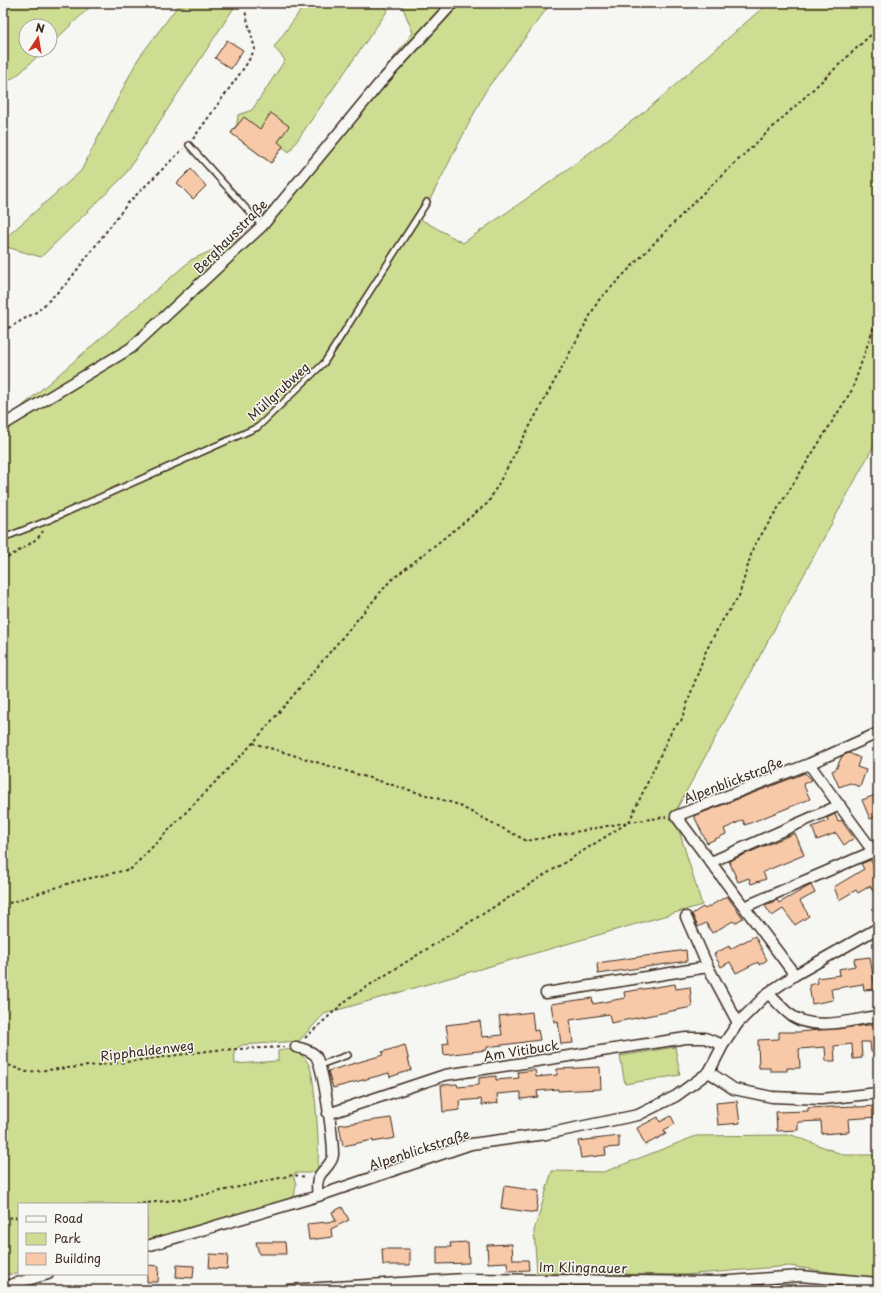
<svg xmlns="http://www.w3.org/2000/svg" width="881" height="1293" viewBox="0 0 881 1293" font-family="'Playpen Sans',sans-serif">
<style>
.green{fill:#cdde93;stroke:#848458}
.building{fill:#f8c9a8;stroke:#3b2a1e}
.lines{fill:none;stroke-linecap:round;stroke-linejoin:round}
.lane-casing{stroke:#3b2a1e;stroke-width:8}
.street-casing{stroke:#3b2a1e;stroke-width:13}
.path{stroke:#3b2a1e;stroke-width:2;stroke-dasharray:3 3;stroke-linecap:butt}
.lane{stroke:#f6f6f2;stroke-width:5}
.street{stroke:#f6f6f2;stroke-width:10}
.labels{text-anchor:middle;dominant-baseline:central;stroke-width:3;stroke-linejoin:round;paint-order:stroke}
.street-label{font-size:13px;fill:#3b2a1e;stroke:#f6f6f2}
</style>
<rect width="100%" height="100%" fill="#f6f6f2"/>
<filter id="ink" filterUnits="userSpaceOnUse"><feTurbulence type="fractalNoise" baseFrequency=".025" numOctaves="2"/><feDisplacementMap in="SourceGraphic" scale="8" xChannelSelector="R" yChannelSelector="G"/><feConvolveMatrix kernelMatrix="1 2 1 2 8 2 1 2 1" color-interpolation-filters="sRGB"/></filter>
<g filter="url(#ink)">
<path class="green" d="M 3,3 L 94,3 L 50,45 L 50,26 L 26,26 L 26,50 L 44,50 L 20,73 L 3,85 Z
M 180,3 L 237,3 L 124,176 L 41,257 L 3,246 L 3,240 L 81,171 L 138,59 Z
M 306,3 L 380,3 L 388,10 L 289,152 L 283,147 L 271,163 L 231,133 L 237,124 L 238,115 L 252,110 L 285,60 L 274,47 Z
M 401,3 L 551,3 L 486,90 L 420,219 L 463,243 L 549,183 L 648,109 L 768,3 L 878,3 L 878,438 L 674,814 L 702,905 L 324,1014 L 299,1041 L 242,1045 L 234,1050 L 235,1064 L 278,1061 L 278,1051 C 284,1050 293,1048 299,1053 C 302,1055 309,1063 310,1067 C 315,1080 321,1160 317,1171 L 309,1173 L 295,1173 L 293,1175 L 296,1184 L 294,1199 L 147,1241 L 147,1204 L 19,1204 L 19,1273 L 3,1275 L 3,420 L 12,415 L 191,260 L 263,227 L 413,33 Z
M 675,1047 L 680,1075 L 625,1084 L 620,1056 Z
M 792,1135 L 844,1155 L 878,1155 L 878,1279 L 789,1266 L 684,1275 L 537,1273 L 534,1231 L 552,1171 L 604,1172 L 696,1136 Z"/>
<path class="building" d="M 227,40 L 243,50 L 231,69 L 215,58 Z
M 271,113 L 289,126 L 278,142 L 283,146 L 271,163 L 231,133 L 244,117 L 260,129 Z
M 191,169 L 206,186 L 193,199 L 177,183 Z
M 849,753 L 860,758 L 857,767 L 866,770 L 860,787 L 850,783 L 839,787 L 832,771 L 836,769 L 842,756 Z
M 805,773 L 812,780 L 803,784 L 810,799 L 745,825 L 743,820 L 724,829 L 726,834 L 707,843 L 694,816 Z
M 878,794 L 878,816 L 870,819 L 862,800 Z
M 835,814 L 838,822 L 841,820 L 854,838 L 844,845 L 836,833 L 817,840 L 812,827 L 828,821 L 827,818 Z
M 795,833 L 804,855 L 763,872 L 766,879 L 751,884 L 749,878 L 738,882 L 729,861 Z
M 870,860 L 878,872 L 878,900 L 870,886 L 858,893 L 856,890 L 839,900 L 834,887 L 864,869 L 861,864 Z
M 811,885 L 815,893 L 800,901 L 809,916 L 795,925 L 783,909 L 772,916 L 765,906 L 777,900 L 779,903 Z
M 727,896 L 743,918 L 735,923 L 733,921 L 712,933 L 706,923 L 698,927 L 692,914 L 703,907 L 705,909 Z
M 755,936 L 767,960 L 759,965 L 758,962 L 736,973 L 730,962 L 721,967 L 714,954 L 729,946 L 730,949 Z
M 686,950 L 687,961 L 598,974 L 597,963 Z
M 870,957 L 875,989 L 864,990 L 863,984 L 831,989 L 833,1000 L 812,1004 L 809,985 L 818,983 L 817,978 L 840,975 L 839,969 L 855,966 L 854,959 Z
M 675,984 L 676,989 L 690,987 L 692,1007 L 611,1023 L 609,1014 L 570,1020 L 573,1043 L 561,1044 L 558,1021 L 554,1022 L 551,1004 L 592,998 L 593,1004 L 625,998 L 624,992 Z
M 532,1012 L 534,1031 L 538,1030 L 540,1040 L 487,1047 L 487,1050 L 444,1055 L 443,1044 L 449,1043 L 446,1025 L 480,1021 L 482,1037 L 502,1035 L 499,1016 Z
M 869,1025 L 878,1025 L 878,1052 L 871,1052 L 870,1042 L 861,1042 L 862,1058 L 853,1059 L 852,1044 L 834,1046 L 835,1061 L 826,1061 L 825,1047 L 799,1049 L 800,1068 L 787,1068 L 787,1071 L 770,1071 L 770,1068 L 759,1068 L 758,1040 L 779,1039 L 779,1032 L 799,1032 Z
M 405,1045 L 411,1070 L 390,1077 L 389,1073 L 333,1088 L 328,1071 L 383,1055 L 382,1052 Z
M 600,1067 L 601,1089 L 558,1091 L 558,1089 L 537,1091 L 538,1097 L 521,1099 L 521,1092 L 497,1094 L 498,1103 L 482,1105 L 481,1099 L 459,1101 L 460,1110 L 443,1112 L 441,1085 L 457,1084 L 458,1087 L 479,1085 L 479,1078 L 496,1076 L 496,1080 L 519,1078 L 518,1072 L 535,1070 L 536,1077 L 557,1075 L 557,1069 Z
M 737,1101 L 740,1123 L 718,1125 L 716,1103 Z
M 857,1106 L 857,1107 L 878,1106 L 878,1117 L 848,1119 L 849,1132 L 822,1134 L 821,1121 L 798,1122 L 798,1130 L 777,1131 L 776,1112 L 808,1111 L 808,1108 Z
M 671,1116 L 675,1124 L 664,1130 L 666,1134 L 645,1145 L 637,1128 L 658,1117 L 660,1122 Z
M 391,1118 L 395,1138 L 373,1142 L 373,1140 L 343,1146 L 339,1125 Z
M 619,1136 L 619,1147 L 605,1148 L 606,1155 L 581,1158 L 578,1141 Z
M 504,1186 L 539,1191 L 536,1213 L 501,1208 Z
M 342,1207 L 349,1220 L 331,1229 L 332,1237 L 309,1240 L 307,1224 L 336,1221 L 332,1212 Z
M 256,1242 L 285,1242 L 286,1254 L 259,1254 Z
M 468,1242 L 469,1263 L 437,1264 L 437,1247 L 451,1247 L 450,1243 Z
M 512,1244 L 513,1260 L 528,1260 L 529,1270 L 508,1271 L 507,1262 L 488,1263 L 487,1245 Z
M 382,1249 L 410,1249 L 410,1265 L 383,1265 Z
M 210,1254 L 228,1255 L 227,1269 L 209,1268 Z
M 147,1265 L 159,1266 L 158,1282 L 147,1282 Z
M 177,1265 L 194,1266 L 193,1278 L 176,1277 Z"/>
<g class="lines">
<g class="lane-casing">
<path id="lane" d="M 189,145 L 262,226
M 3,538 L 49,520 L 258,427 L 324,363 L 427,202
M 320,1065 L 348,1055"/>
</g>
<g class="street-casing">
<path id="street" d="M 3,425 L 131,348 L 262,226 L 379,84 L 453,3
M 809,764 L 878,858
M 711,862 L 840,805
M 744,907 L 874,851
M 686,917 L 708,967 L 738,1023
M 795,975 L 676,816 L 809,764 L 878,733
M 546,993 L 708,967
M 768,993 C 775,1000 781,1007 788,1013 C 811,1033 851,1020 878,1016
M 296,1047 C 303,1049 310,1050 315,1055 C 324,1066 333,1140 333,1155 C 332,1164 324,1169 320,1175 C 316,1182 317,1189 318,1196
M 709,1072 L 734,1089 L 772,1097 L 822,1099 L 878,1093
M 328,1114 L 445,1075 L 686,1038 L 705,1038 L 723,1045
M 147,1246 L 318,1196 L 471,1144 L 546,1134 L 638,1115 L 676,1096 L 709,1072 L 723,1045 L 738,1023 L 768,993 L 795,975 L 878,928
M 3,1287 L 48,1274
M 288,1290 L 464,1279 L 716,1282 L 800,1276 L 878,1283"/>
</g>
<path class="path" d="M 193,139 L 246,65 L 255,49 L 245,11
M 3,331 L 38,311 L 67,283 L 128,203 L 183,149
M 3,561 C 15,552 36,543 43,531
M 253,743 L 456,804 L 527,841 L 629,822 L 673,728 L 681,721 L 705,653 L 720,624 L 739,596 L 753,548 L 852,390 L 874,326 L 878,250
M 3,905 L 73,882 L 131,869 L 253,743 L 390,581 L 488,503 L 598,301 L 701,195 L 878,28
M 305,1038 L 349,998 L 629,822 L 666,817
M 3,1063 L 26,1072 L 119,1063 L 215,1050 L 287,1047
M 136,1204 L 185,1199 L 293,1175 L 307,1177
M 3,1218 L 19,1217"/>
<use href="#lane" class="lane"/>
<use href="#street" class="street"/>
</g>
</g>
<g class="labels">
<g class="street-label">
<text transform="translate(230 236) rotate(-45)">Berghausstraße</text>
<text transform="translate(278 391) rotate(-43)">Müllgrubweg</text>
<text transform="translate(733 780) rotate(-21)">Alpenblickstraße</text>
<text transform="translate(147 1050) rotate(-7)">Ripphaldenweg</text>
<text transform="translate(521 1050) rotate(-9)">Am Vitibuck</text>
<text transform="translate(419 1149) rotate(-18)">Alpenblickstraße</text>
<text transform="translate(583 1267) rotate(1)">Im Klingnauer</text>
</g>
</g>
<rect width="881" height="1293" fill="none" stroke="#f6f6f2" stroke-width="16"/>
<rect x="8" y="8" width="865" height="1277" fill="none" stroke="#3b2a1e" stroke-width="1.5" filter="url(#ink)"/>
<rect x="18" y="1203" width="130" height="72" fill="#f6f6f2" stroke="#aba49d"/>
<rect x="26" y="1216" width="20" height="6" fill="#f6f6f2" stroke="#aba49d"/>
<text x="54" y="1223" font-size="12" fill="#3b2a1e">Road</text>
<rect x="26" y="1233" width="20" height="12" fill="#cdde93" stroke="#aba49d"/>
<text x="54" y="1243" font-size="12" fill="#3b2a1e">Park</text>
<rect x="26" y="1253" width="20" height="12" fill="#f8c9a8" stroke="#aba49d"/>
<text x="54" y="1263" font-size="12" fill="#3b2a1e">Building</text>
<g transform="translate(38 38) rotate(12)"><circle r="19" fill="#f6f6f2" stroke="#aba49d"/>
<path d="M0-3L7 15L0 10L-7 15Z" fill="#c8321e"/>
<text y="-6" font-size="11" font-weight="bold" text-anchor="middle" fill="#3b2a1e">N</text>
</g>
</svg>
